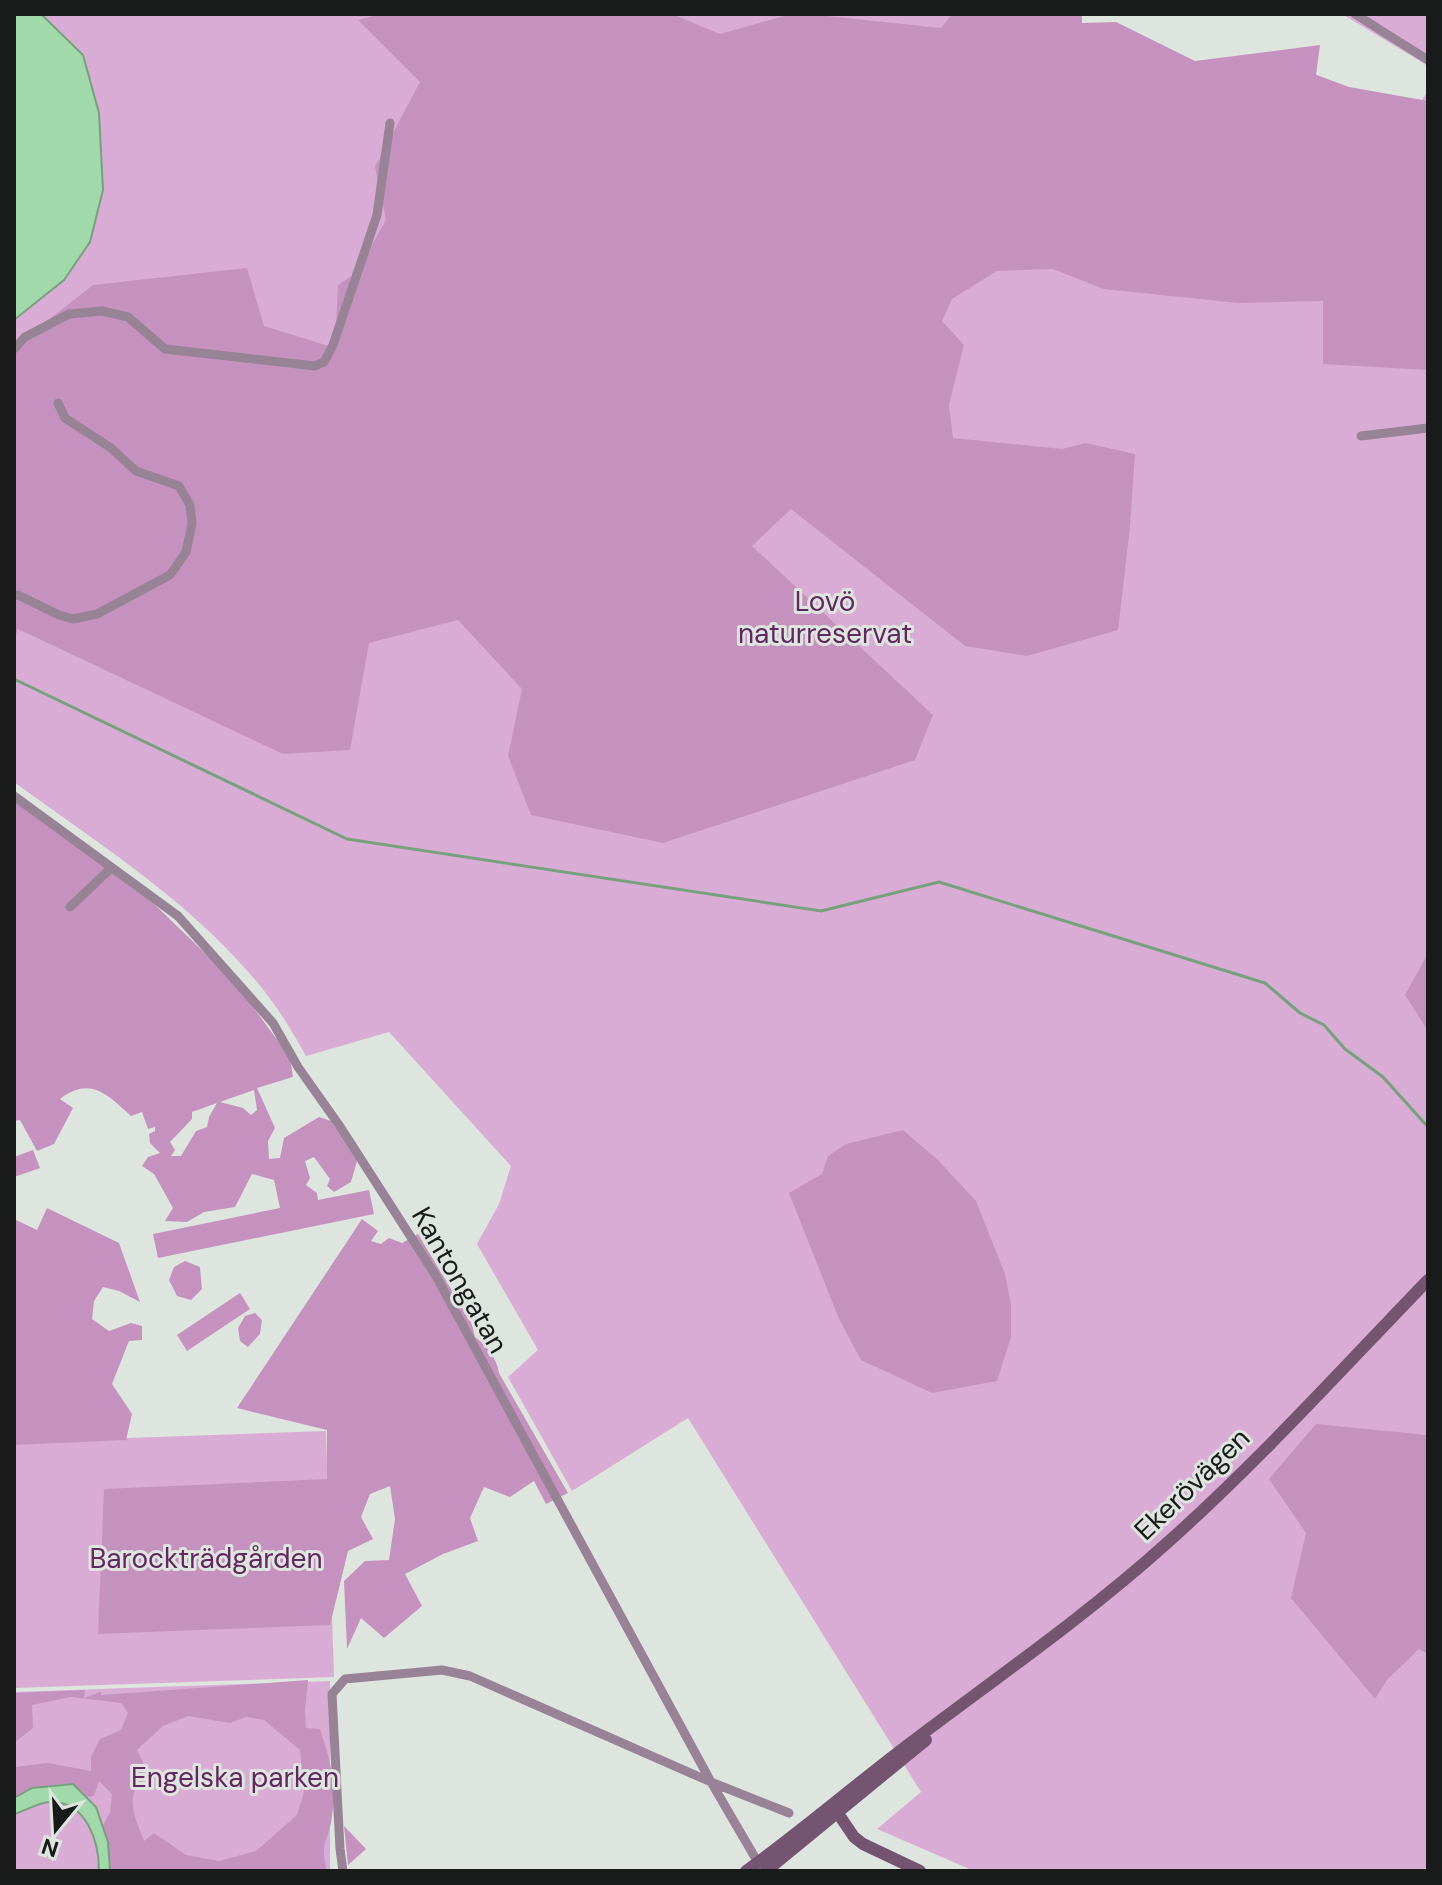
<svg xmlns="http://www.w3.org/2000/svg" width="1442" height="1885" viewBox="0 0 1442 1885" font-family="'DM Sans',sans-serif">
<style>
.green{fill:#d9acd5}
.forest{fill:#c592c0;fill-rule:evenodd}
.water{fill:#a1d9ab;stroke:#78a07f;stroke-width:2}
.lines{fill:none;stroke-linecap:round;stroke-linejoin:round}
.stream{stroke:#78a07f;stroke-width:3}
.street{stroke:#988296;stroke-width:9}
.secondary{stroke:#745471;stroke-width:12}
.labels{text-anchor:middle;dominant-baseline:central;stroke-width:6;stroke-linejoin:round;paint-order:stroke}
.park-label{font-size:28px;fill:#632660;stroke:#dee5df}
.street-label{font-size:28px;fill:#181b19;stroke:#dee5df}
</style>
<rect width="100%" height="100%" fill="#dee5df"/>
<path class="green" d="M 14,14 L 1045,14 L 1195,64 L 1315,74 L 1350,88 L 1407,123 L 1428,91 L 1428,1871 L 974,1871 L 877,1829 L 921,1792 L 688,1418 L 572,1491 L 508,1377 L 538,1350 L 477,1244 L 499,1204 L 511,1166 L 389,1032 L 306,1056 C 290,1027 273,1000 251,975 C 184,897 96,842 14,782 Z
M 1342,14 L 1428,14 L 1428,66 Z
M 326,1431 L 334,1677 L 14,1688 L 14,1442 Z
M 330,1681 L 330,1871 L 14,1871 L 14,1692 Z"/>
<path class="forest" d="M 381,14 L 672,14 L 720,34 L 791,14 L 808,14 L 941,28 L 952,14 L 1082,14 L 1082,23 L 1116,22 L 1195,61 L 1320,45 L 1316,75 L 1349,87 L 1428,101 L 1428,370 L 1323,364 L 1323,301 L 1238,303 L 1104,289 L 1053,269 L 997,271 L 952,299 L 942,321 L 964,345 L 949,405 L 953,438 L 1062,449 L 1086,443 L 1135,454 L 1130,527 L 1118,630 L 1027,656 L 965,646 L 791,509 L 752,546 L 933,715 L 915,760 L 663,843 L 531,815 L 508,756 L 522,689 L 458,620 L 369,643 L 350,750 L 283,754 L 18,629 L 14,639 L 14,347 L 93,285 L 247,268 L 264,326 L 335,348 L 338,285 L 356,273 L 386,220 L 375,167 L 420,82 L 358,20 Z
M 14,800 L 153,903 L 235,982 L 275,1037 L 289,1050 L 293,1077 L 257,1088 L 275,1128 L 268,1141 L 269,1159 L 280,1158 L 284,1138 L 319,1117 L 331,1121 L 357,1161 L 351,1182 L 334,1192 L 327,1186 L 330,1179 L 314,1157 L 305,1161 L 310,1178 L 306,1185 L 317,1193 L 318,1200 L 369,1190 L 374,1214 L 158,1258 L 153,1234 L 280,1208 L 274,1180 L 252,1174 L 235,1207 L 204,1212 L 187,1222 L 165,1221 L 173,1208 L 154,1174 L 142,1166 L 148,1157 L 160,1153 L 150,1143 L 149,1134 L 155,1131 L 155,1127 L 148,1129 L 142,1112 L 131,1116 C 107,1094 90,1076 60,1099 L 73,1108 L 54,1144 L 37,1151 L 20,1120 L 14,1121 ZM 254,1090 L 257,1110 L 251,1115 L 243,1108 L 220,1102 ZM 217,1103 L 209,1117 L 207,1127 L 196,1131 L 181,1156 L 171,1156 L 175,1150 L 170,1142 L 192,1119 L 192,1112 Z
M 1428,953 L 1428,1031 L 1405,995 Z
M 903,1130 L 938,1160 L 976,1201 L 1005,1274 L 1011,1304 L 1011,1337 L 997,1381 L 932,1393 L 861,1360 L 839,1319 L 789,1193 L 822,1174 L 828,1156 L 846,1144 Z
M 33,1150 L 40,1168 L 14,1177 L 14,1157 Z
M 47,1208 L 119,1243 L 140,1302 L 119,1291 L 103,1287 L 94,1301 L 92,1319 L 109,1331 L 131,1323 L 142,1326 L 142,1340 L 129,1341 L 112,1384 L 132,1414 L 126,1440 L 14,1445 L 14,1219 L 37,1230 Z
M 362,1219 L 378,1231 L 371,1241 L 381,1244 L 389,1238 L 402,1243 L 418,1234 L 472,1324 L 475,1337 C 486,1345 497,1358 499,1373 L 568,1493 L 546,1504 L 534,1481 L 510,1497 L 484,1487 L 470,1518 L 478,1541 L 443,1554 L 405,1574 L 422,1606 L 384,1638 L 361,1618 L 347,1649 L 344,1581 L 365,1561 L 389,1560 L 395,1519 L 390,1486 L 370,1494 L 361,1517 L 373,1539 L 348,1551 L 330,1625 L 98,1634 L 104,1489 L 327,1479 L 327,1430 L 237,1408 Z
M 185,1261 L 200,1267 L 202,1289 L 191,1300 L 177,1296 L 169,1280 L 174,1267 Z
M 240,1293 L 250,1309 L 187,1351 L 177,1335 Z
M 255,1313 L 262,1320 L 260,1334 L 248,1347 L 240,1341 L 238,1328 L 245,1316 Z
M 1316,1424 L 1428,1435 L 1428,1654 L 1419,1649 L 1387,1680 L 1375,1699 L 1291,1598 L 1306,1533 L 1269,1479 Z
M 308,1680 L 305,1710 L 306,1728 L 320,1729 C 330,1759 337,1784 332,1816 C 329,1843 319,1839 327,1871 L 146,1871 L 143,1869 L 142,1871 L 106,1871 L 100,1831 L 110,1812 L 112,1794 L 99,1781 L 94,1796 L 14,1804 L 14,1767 L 48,1763 L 91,1771 L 91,1757 L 100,1739 L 121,1730 L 128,1713 L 121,1703 L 71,1697 L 32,1705 L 33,1728 L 14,1743 L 14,1693 L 85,1690 L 84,1698 L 101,1692 L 101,1695 ZM 188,1716 L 230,1723 L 246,1717 L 264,1720 L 300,1750 L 304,1792 L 297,1815 L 256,1851 L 219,1861 L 186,1855 L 154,1833 L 144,1841 C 137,1822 123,1796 143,1780 L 143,1762 L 137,1750 L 163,1726 Z
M 344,1826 L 366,1849 L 348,1865 Z"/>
<path class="water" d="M 14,14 L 41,14 L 83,55 L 99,113 L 103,190 L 90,242 L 64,280 L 14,320 Z
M 73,1784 L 96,1807 L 108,1842 L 110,1871 L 99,1871 C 99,1842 87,1801 50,1802 C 39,1802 25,1811 14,1814 L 14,1798 L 32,1788 Z"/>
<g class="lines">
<path class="stream" d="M 14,679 L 347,839 L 821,911 L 939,882 L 1265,983 L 1300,1013 L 1324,1025 L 1345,1049 L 1383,1077 L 1428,1127"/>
<path class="street" d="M 1355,14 L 1428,60
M 14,349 L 25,337 L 69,314 L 102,311 L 128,317 L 165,349 L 315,366 L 324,362 L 333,345 L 377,215 L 390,123
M 1361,436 L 1428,428
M 14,596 L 18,595 L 59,615 L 73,619 L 97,614 L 170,575 L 186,552 L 192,524 L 190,505 L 179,486 L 136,471 L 111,448 L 65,418 L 58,403
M 14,796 L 178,916 L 273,1023 L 298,1067 L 339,1125 L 436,1276 L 711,1782 L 760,1866
M 70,907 L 110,869
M 343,1871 L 340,1849 L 332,1694 L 345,1679 L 442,1670 L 470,1676 L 711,1782 L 789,1813"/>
<path class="secondary" d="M 835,1809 L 854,1837 L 863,1844 L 920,1871
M 746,1871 C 803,1830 857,1783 913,1741 C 999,1676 1087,1615 1167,1543 C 1259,1461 1342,1369 1428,1280
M 766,1871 L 926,1740"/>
</g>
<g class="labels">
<g class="park-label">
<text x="825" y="601">Lovö<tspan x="825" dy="32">naturreservat</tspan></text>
<text x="206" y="1558">Barockträdgården</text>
<text x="235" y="1777">Engelska parken</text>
</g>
<g class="street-label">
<text transform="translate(460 1280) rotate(60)">Kantongatan</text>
<text transform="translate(1192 1484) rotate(-44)">Ekerövägen</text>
</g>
</g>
<rect width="1442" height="1885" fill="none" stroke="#181b19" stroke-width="32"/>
<g transform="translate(56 1829) rotate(198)" stroke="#dee5df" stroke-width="6" paint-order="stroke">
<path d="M0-6L14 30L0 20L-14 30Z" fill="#181b19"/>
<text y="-12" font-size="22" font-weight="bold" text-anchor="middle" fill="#181b19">N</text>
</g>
</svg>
